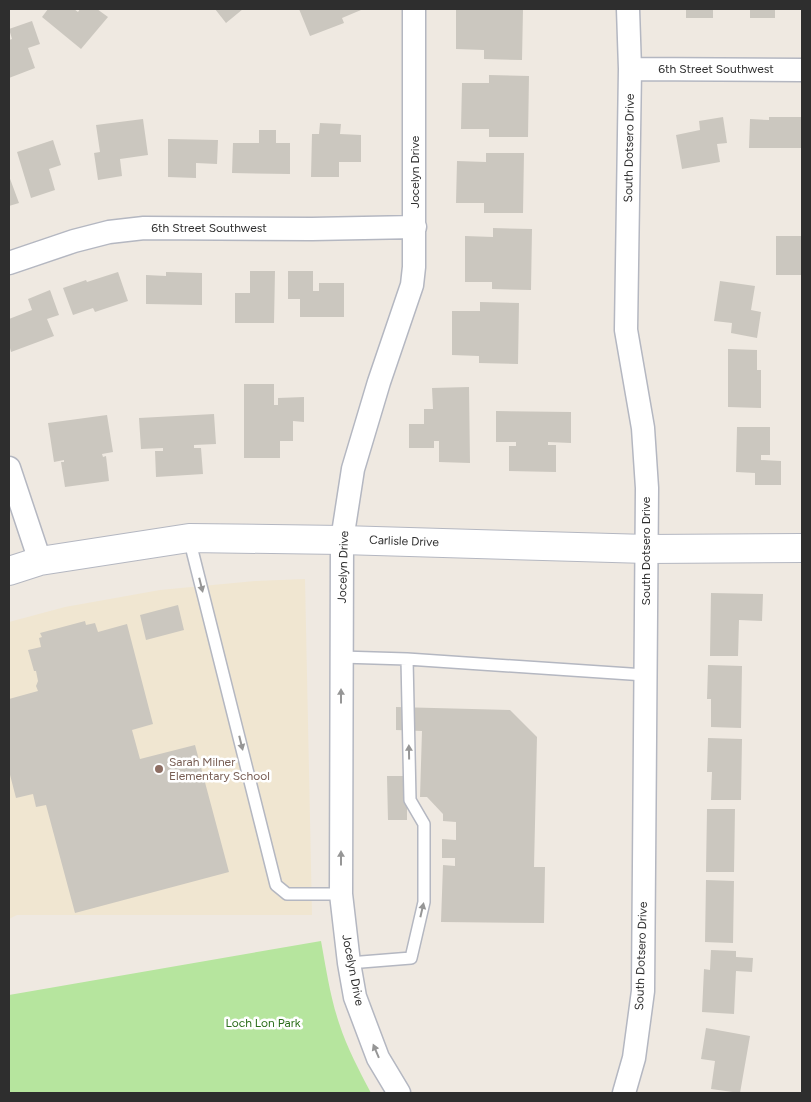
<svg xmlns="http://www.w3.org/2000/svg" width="811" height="1102" viewBox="0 0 811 1102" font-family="Figtree,sans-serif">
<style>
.education{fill:#f0e6d1}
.grass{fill:#b6e59e}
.building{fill:#cbc7bf}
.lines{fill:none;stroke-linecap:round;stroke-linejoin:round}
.lane-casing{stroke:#b4b7c1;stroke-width:14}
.street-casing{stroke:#b4b7c1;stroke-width:25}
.secondary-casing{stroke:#b4b7c1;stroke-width:30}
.lane{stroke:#fff;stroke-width:11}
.street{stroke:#fff;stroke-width:22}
.secondary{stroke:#fff;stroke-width:28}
.oneway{fill:#969696}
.education-dot{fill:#8d6e63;stroke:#fff;stroke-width:2}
.labels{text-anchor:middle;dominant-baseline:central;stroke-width:5;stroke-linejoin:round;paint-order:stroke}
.street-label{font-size:12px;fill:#2e2e2e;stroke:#fff}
.education-label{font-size:12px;fill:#785e54;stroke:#fff;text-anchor:start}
.park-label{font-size:12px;fill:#2c6e1b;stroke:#fff}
</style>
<rect width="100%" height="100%" fill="#efe9e1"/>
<path class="education" d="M 305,579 L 312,915 L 17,915 L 9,919 L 9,622 L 65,607 L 160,590 L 255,581 Z"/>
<path class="grass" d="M 321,941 C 326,968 330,996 339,1023 C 347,1048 359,1070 371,1093 L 9,1093 L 9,995 Z"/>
<path class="building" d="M 48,9 L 74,9 L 78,12 L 80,9 L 97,9 L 108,17 L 81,49 L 42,17 Z
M 215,9 L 243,9 L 226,23 Z
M 299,9 L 360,9 L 361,10 L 342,18 L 344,23 L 310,36 Z
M 456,9 L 523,9 L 522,60 L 484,59 L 484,50 L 456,49 Z
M 686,9 L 713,9 L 713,18 L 686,18 Z
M 750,9 L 775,9 L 775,18 L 750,18 Z
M 32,21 L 40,44 L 28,48 L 35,68 L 9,78 L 9,40 L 12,39 L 9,29 Z
M 489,75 L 529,76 L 528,137 L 489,137 L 489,129 L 461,129 L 462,83 L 489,83 Z
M 723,117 L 727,143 L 717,144 L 720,162 L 682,169 L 676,135 L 700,130 L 699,121 Z
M 769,117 L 802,117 L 802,148 L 749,148 L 750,119 L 769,120 Z
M 143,119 L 148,155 L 120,159 L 122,176 L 98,180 L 94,153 L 100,152 L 96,125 Z
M 320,123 L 341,124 L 340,134 L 361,135 L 361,162 L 339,162 L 339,177 L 311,177 L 312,134 L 319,134 Z
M 259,130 L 276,130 L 276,143 L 290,143 L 290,174 L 232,173 L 233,143 L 259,143 Z
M 168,139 L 218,140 L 217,164 L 196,163 L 196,178 L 168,177 Z
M 53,140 L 61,165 L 49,169 L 55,190 L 31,198 L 17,152 Z
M 486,153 L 524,153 L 523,213 L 484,213 L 484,203 L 456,203 L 457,161 L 486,162 Z
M 9,176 L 19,203 L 9,206 Z
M 493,228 L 532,229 L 531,290 L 492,289 L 492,282 L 465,282 L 465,236 L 493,237 Z
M 776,236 L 802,236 L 802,275 L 776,275 Z
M 250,271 L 275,271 L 274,323 L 235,323 L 235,293 L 250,293 Z
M 288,271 L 313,271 L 313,291 L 319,291 L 319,283 L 344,283 L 344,317 L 300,317 L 300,299 L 288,299 Z
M 118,272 L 128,301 L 95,312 L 93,308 L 73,315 L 63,288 L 86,280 L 87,282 Z
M 166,272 L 202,273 L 202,305 L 146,304 L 146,275 L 166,276 Z
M 720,281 L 755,286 L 751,310 L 761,312 L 757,338 L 731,333 L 732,323 L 714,321 Z
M 50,290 L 59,315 L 47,319 L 54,336 L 11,352 L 9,344 L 9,319 L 32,310 L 28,299 Z
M 480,302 L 519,303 L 518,364 L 479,363 L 479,356 L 452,355 L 452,311 L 480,311 Z
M 728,349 L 757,350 L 757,370 L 761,370 L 761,408 L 728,407 Z
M 244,384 L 274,384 L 274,405 L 278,405 L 278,398 L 304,397 L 304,422 L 293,421 L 293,441 L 280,441 L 280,458 L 244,458 Z
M 469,387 L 470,463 L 439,462 L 439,441 L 434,441 L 434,448 L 409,448 L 409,424 L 424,424 L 424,409 L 433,409 L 432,388 Z
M 496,411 L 571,412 L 571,443 L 548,442 L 548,445 L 556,445 L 556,472 L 509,471 L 509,446 L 516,446 L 516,442 L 496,442 Z
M 214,414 L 216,444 L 194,445 L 194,448 L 201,448 L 203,474 L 156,477 L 155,451 L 163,451 L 163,448 L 141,449 L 139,418 Z
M 107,415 L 113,452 L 102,454 L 103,457 L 106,456 L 109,481 L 65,487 L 61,462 L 64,462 L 64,460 L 54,462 L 48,423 Z
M 737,427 L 770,427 L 770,455 L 761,455 L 761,460 L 781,461 L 781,485 L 755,485 L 755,473 L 736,472 Z
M 711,593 L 763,594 L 762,621 L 739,620 L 738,656 L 710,656 Z
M 178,605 L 184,630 L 146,640 L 140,615 Z
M 85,621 L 86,625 L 95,623 L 98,632 L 127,624 L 153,724 L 132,730 L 140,759 L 195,745 L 229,872 L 75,913 L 46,805 L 36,807 L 33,794 L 16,798 L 9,771 L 9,699 L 38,691 L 36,686 L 38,681 L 36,671 L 34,671 L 28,650 L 41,647 L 39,638 L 42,637 L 40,633 Z
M 708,665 L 742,666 L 741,728 L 711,727 L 711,699 L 707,699 Z
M 396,707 L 510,710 L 537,737 L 534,867 L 545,867 L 544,923 L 441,922 L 443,865 L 455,866 L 455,858 L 442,858 L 442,839 L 456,840 L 456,822 L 443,821 L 443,814 L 427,797 L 420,797 L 422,731 L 396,730 Z
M 708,738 L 742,739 L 741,800 L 711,800 L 712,772 L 707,772 Z
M 387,776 L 407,776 L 407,820 L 388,820 Z
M 707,809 L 735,809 L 734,872 L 706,872 Z
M 706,880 L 734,881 L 733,943 L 705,942 Z
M 711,950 L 736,951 L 736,957 L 753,958 L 752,972 L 736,971 L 734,1014 L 702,1012 L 704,969 L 710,970 Z
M 706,1028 L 750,1036 L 740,1093 L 711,1089 L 715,1061 L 701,1059 Z"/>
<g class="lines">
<g class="lane-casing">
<path id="lane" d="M 189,538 L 276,885 L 287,894 L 341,894
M 341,657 L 407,659 L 645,675
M 349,963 L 411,958 L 424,902 L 424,824 L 410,800 L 407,659"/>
</g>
<g class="street-casing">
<path id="street" d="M 630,69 L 802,70
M 9,263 L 74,241 L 109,232 L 144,228 L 312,229 L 415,227
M 9,468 L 40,561
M 399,1093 L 378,1058 L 355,997 L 349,963 L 341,894 L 342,540 L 353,469 L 379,382 L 412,285 L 414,267 L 414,9
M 624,1093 L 634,1058 L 643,991 L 647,488 L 643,428 L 626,330 L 630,69 L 628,9"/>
</g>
<g class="secondary-casing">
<path id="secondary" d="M 9,571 L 40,561 L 189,538 L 342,540 L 647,549 L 802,548"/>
</g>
<use href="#lane" class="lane"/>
<use href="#street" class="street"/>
<use href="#secondary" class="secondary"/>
</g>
<defs><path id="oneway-solid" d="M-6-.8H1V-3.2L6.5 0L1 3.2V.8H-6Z" transform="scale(1.25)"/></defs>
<g class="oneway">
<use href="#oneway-solid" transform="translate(201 585) rotate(76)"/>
<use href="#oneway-solid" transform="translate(341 696) rotate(-90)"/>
<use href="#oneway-solid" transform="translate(241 743) rotate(76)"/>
<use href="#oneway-solid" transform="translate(409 752) rotate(-91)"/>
<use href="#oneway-solid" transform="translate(341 858) rotate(-90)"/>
<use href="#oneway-solid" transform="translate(422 910) rotate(-77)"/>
<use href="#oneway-solid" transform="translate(376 1051) rotate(-113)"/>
</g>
<circle class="education-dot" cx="159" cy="769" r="5"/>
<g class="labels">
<g class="street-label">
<text x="716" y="69">6th Street Southwest</text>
<text transform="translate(629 148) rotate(-89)">South Dotsero Drive</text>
<text transform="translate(415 172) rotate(-90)">Jocelyn Drive</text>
<text x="209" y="228">6th Street Southwest</text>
<text transform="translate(404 541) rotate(2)">Carlisle Drive</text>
<text transform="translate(646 551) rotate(-90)">South Dotsero Drive</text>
<text transform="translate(343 567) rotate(-88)">Jocelyn Drive</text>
<text transform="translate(641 956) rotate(-88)">South Dotsero Drive</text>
<text transform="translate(353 970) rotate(79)">Jocelyn Drive</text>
</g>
<g class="education-label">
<text x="169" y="762">Sarah Milner<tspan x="169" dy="14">Elementary School</tspan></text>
</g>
<g class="park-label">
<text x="263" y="1023">Loch Lon Park</text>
</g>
</g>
<rect width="811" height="1102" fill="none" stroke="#2e2e2e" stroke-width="20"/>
</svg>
